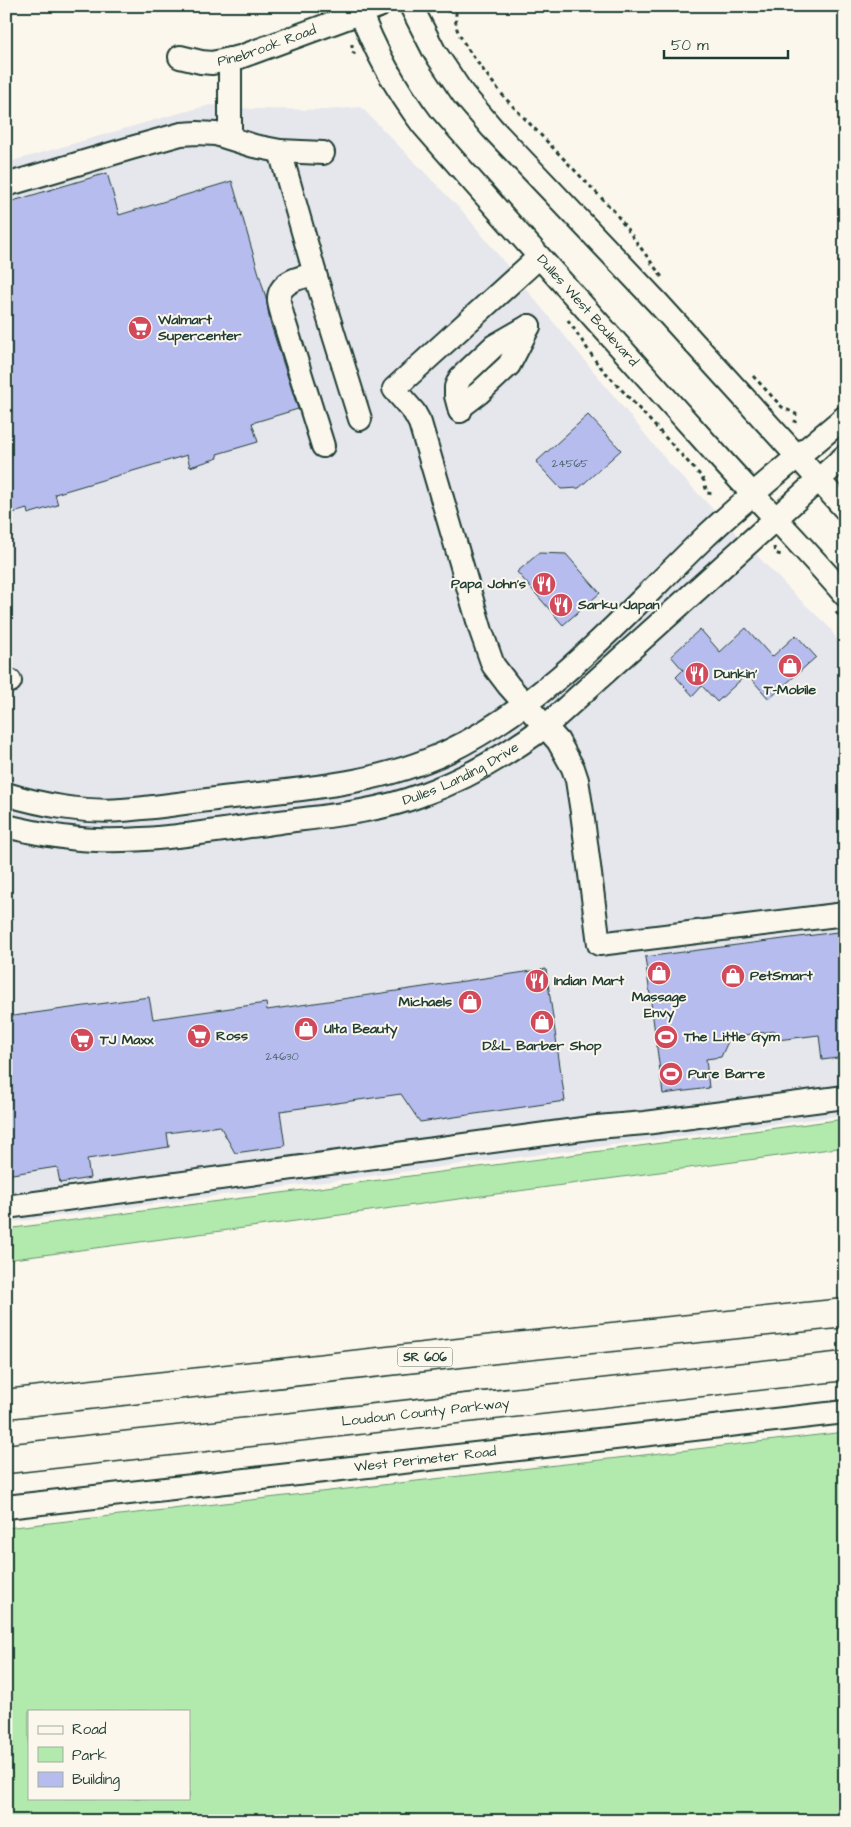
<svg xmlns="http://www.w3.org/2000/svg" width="851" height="1827" viewBox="0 0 851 1827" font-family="'Architects Daughter',sans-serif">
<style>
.built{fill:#e6e6ed}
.green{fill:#b2eaad;stroke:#689470;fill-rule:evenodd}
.building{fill:#b6bdee;stroke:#1f3d34}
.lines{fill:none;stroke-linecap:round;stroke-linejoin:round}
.minor-casing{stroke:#1f3d34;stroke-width:26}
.major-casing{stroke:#1f3d34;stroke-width:31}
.path{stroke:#1f3d34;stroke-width:3;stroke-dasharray:4 4;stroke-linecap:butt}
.minor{stroke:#fbf7ec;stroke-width:22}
.major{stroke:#fbf7ec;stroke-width:28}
.labels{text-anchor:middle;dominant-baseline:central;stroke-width:4;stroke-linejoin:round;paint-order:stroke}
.number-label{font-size:11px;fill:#455d62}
.shield{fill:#fbf7ec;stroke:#61756b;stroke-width:1}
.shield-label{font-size:12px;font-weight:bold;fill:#1f3d34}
.street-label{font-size:14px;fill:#1f3d34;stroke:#fbf7ec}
.poi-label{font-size:14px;font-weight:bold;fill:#1f3d34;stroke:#fbf7ec;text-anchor:start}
</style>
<rect width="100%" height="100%" fill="#fbf7ec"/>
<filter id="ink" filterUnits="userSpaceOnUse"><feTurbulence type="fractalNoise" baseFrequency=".02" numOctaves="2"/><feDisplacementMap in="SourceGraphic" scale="10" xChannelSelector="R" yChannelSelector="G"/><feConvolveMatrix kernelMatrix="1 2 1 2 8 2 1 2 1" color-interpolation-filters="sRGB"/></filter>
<g filter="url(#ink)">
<path class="built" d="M 210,105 L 252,109 L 327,110 L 361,107 L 464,213 L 667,461 L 793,593 L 830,628 L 845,654 L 845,1115 L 6,1223 L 6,163 L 165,117 Z"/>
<path class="green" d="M 845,1119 L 845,1147 L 6,1260 L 6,1229 Z
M 845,1432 L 845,1821 L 6,1821 L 6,1528 ZM 29,1711 L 189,1711 L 189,1798 L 29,1798 Z"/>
<path class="building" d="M 107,173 L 119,215 L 232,181 L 266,298 L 270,322 L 298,409 L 252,423 L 258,442 L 217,454 L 218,458 L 190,467 L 187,455 L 55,494 L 58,505 L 28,514 L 27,509 L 6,515 L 6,247 L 11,246 L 6,231 L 6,203 Z
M 588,415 L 621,450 L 579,488 L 561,489 L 536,462 Z
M 539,553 L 566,554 L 600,593 L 563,625 L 517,572 Z
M 746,628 L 772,657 L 796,635 L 816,657 L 769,699 L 747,674 L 717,702 L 702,686 L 693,696 L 676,677 L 683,670 L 671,656 L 700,629 L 720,652 Z
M 845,931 L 845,1057 L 822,1060 L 819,1035 L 777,1040 L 775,1031 L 730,1037 L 721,1057 L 706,1059 L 709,1088 L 663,1094 L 645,957 Z
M 546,969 L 565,1101 L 420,1122 L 401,1094 L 280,1111 L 285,1146 L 235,1153 L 220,1126 L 167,1133 L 169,1147 L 87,1159 L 90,1178 L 60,1183 L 57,1167 L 6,1175 L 6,1017 L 149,997 L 153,1019 L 266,1003 L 267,1010 Z"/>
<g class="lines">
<g class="minor-casing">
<g id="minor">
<path id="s1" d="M 358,6 C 374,49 395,88 423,125 C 520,236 619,346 717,455 C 759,502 804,547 845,595"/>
<path d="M 411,6 L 434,51 L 463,94 L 492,128 L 657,302 L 845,509"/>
<path id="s2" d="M 180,57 L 201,62 L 212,63 L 240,57 L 379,6"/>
<path d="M 230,138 L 230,59"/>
<path d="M 280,151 L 315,274 L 360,419"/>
<path d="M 6,185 L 131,148 L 181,134 L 197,133 L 216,134 L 254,146 L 280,151 L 323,153"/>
<path d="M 539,257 L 394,389 L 414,412 L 420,423 L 481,631 L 493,665 L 509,686 L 558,741 L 573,768 L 577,780 L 582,812 L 599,944 L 845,914"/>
<path d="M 315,274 C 301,277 281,281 279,297 C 278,303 282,312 283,318 L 323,446"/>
<path d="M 460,411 L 456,396 L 456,387 L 460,378 L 494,346 L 529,326"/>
<path d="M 460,411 L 462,406 L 479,393 L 509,365 L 529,326"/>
<path d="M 6,682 L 10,681"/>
<path d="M 6,794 C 41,805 86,813 122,810 C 156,808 190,802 223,798 C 299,789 377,785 447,752 C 549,703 624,615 704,538 C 749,495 798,457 845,417"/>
<path id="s3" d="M 6,826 C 35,833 66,839 96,840 C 157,842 219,830 280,822 C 327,816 377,812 421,795 C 466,779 508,754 546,726 L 845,456"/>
<path d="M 6,1207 L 597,1127 L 645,1123 L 845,1097"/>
<path id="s4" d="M 6,1507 L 845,1412"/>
</g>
</g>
<g class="major-casing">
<g id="major">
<path d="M 6,1404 L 495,1349 L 845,1313"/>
<path id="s5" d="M 6,1459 L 845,1366"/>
</g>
</g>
<path class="path" d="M 447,11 L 456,13 C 456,18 455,23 457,29 C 464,48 492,81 505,98 L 614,211 L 664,280
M 352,44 L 352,52 L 358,55
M 568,320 L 597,363 L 700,475 L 704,481 L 707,493 L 714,494
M 753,376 L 782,407 L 796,414 L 795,423
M 774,547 L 775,553 L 784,556
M 836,612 L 845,623"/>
<use href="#minor" class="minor"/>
<use href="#major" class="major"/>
</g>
</g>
<defs>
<g id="supermarket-disc" transform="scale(1.25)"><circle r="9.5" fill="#d1495b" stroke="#fbf7ec"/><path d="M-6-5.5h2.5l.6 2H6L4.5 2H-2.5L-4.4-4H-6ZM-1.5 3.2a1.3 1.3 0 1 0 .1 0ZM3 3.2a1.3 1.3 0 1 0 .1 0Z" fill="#fff"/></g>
<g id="restaurant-disc" transform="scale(1.25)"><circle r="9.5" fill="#d1495b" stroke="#fbf7ec"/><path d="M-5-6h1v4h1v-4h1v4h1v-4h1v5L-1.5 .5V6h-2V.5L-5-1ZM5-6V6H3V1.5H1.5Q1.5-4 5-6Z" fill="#fff"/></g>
<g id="shop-disc" transform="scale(1.25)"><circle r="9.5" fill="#d1495b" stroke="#fbf7ec"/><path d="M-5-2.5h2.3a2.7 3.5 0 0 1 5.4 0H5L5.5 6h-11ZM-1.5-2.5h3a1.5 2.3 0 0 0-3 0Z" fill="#fff"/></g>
<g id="stadium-disc" transform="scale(1.25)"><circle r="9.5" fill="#d1495b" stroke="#fbf7ec"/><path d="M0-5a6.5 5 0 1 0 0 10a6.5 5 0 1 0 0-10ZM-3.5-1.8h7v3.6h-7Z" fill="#fff"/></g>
</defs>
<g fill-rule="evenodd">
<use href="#supermarket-disc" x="140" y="328"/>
<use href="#restaurant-disc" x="544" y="584"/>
<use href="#restaurant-disc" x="561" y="605"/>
<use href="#shop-disc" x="790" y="666"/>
<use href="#restaurant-disc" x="697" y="674"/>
<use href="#shop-disc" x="659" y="973"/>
<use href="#shop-disc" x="733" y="976"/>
<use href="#restaurant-disc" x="537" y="981"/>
<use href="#shop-disc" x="470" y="1002"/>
<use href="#shop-disc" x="542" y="1022"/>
<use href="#shop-disc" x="306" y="1029"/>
<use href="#supermarket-disc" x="199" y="1036"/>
<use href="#stadium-disc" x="666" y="1037"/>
<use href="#supermarket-disc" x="82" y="1040"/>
<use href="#stadium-disc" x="671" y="1074"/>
</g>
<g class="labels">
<g class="number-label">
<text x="570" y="463">24565</text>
<text x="282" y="1056">24630</text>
</g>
<rect class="shield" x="397.5" y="1347.5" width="55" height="19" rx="4"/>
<g class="shield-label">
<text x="425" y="1357">SR 606</text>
</g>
<g class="street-label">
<text stroke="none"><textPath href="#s2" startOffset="90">Pinebrook Road</textPath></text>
<text stroke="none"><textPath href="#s1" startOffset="384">Dulles West Boulevard</textPath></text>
<text stroke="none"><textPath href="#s3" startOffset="465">Dulles Landing Drive</textPath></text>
<text stroke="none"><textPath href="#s5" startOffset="422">Loudoun County Parkway</textPath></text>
<text stroke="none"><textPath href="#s4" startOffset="422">West Perimeter Road</textPath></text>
</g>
<g class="poi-label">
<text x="158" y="320">Walmart<tspan x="158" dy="16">Supercenter</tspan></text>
<text x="526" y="584" text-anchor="end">Papa John's</text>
<text x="578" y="605">Sarku Japan</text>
<text x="714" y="674">Dunkin'</text>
<text x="790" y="690" text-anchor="middle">T-Mobile</text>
<text x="750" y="976">PetSmart</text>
<text x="554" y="981">Indian Mart</text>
<text x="659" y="997" text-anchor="middle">Massage<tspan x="659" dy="16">Envy</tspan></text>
<text x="452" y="1002" text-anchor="end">Michaels</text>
<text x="324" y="1029">Ulta Beauty</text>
<text x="216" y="1036">Ross</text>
<text x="684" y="1037">The Little Gym</text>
<text x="100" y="1040">TJ Maxx</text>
<text x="542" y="1046" text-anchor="middle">D&amp;L Barber Shop</text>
<text x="688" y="1074">Pure Barre</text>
</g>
</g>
<rect width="851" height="1827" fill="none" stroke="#fbf7ec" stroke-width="25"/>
<rect x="12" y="12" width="826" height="1802" fill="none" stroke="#1f3d34" stroke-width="2" filter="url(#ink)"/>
<rect x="28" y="1710" width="162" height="90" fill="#fbf7ec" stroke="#a3ada2"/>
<rect x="38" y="1726" width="25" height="8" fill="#fbf7ec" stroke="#a3ada2"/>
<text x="72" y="1734" font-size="15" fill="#1f3d34">Road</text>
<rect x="38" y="1747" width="25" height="15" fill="#b2eaad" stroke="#a3ada2"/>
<text x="72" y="1760" font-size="15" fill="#1f3d34">Park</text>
<rect x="38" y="1772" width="25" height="15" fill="#b6bdee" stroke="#a3ada2"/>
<text x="72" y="1784" font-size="15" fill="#1f3d34">Building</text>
<path d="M664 50v8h124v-8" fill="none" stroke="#1f3d34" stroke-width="2.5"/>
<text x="671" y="50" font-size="15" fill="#1f3d34" stroke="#fbf7ec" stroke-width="4" paint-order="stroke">50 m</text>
</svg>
